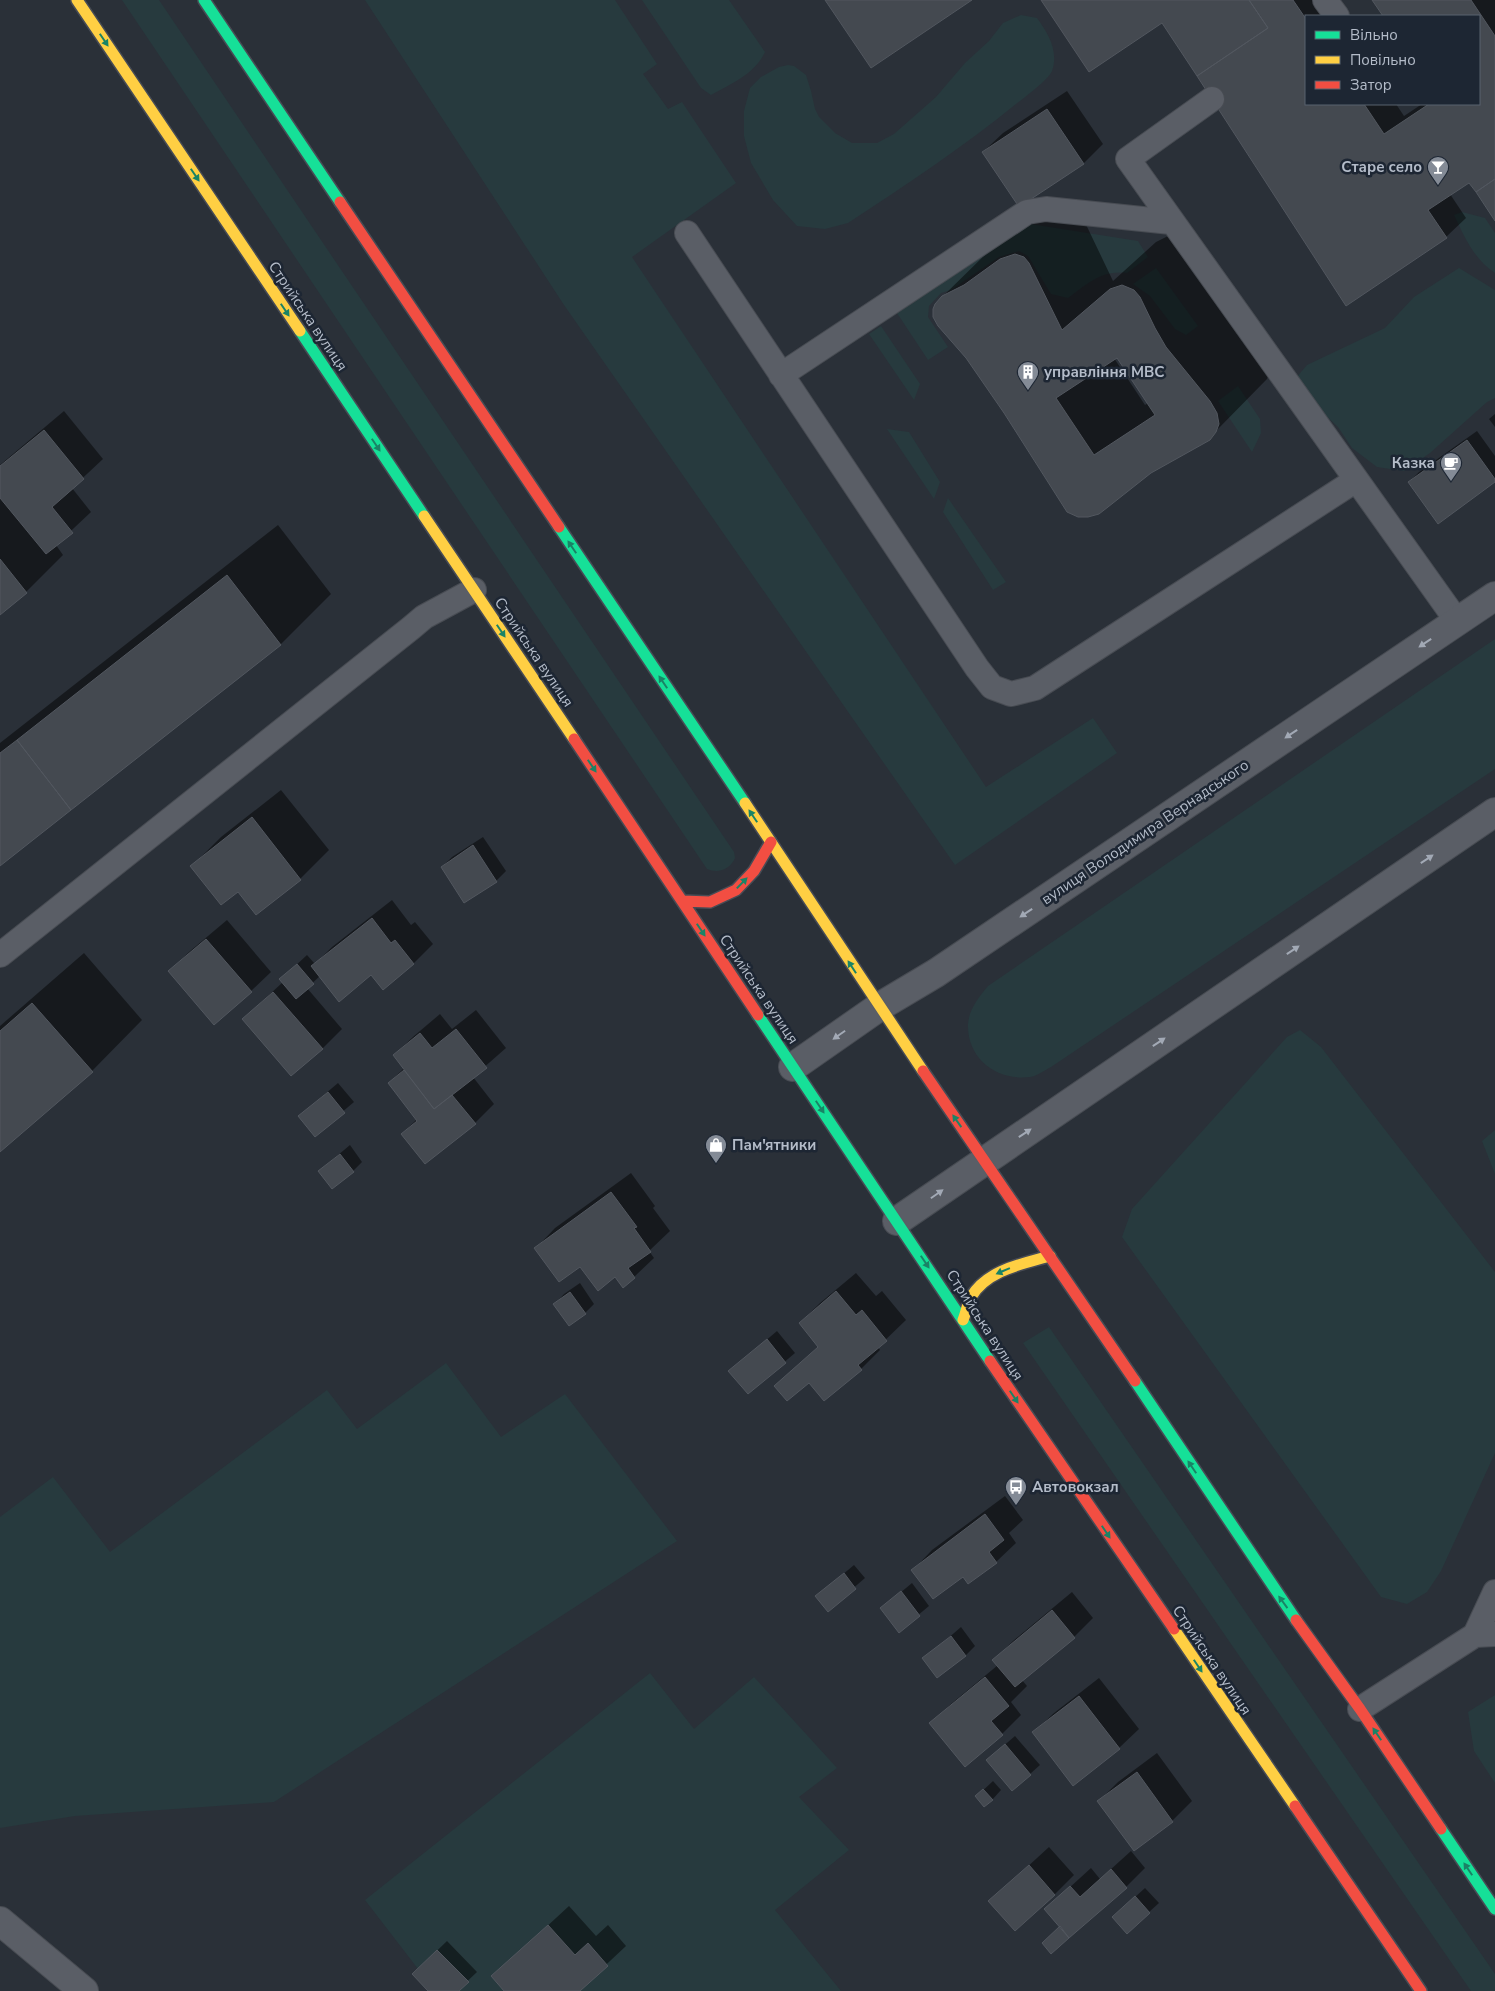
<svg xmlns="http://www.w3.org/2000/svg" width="1495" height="1991" viewBox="0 0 1495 1991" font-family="'Nunito Sans',sans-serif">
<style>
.green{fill:#273a3e}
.shadow{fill:#0007;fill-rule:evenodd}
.building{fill:#444950;stroke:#52575f;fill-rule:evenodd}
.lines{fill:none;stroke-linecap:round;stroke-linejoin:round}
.lane-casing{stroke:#484c53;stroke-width:26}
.street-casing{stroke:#484c53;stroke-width:30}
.fast-casing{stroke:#484c55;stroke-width:14}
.slow-casing{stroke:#484c55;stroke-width:14}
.jam-casing{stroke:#484c55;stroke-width:14}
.lane{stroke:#5a5e66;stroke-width:24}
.street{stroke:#5a5e66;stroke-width:28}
.fast{stroke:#16e098;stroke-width:11}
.slow{stroke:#ffcf43;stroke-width:11}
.jam{stroke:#f24e42;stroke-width:11}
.oneway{fill:#1a8366}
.oneway2{fill:#a2a9b5}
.labels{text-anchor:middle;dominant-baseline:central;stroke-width:5;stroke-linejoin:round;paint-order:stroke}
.poi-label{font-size:15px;font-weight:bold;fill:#b4bcc9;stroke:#1d2633;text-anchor:start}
.street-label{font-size:15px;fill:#b4bcc9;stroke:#1d2633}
</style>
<rect width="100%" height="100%" fill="#2a3038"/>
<path class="green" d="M 122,0 L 159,0 L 734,852 L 735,858 C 730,869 719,874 707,869 Z
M 365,0 L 615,0 L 657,64 L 643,74 L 668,109 L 682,102 L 736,183 L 632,257 L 986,787 L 1093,718 L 1117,753 L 955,865 L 564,305 Z
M 642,0 L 729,0 L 765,52 C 755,74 731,84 711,95 L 701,88 Z
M 1021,15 L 1037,18 C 1048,33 1059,51 1052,71 C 1049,79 1024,98 1016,104 C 963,147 906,185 848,223 L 825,229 L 797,226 L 773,200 L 751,163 L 744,136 L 744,111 L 750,88 L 761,77 L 779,67 L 788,65 L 794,66 L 806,75 L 811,91 L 815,109 L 819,117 L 835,133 L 852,143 L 877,143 L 894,134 L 936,97 L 965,63 L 989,41 L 1003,23 Z
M 1462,212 L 1485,218 L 1495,233 L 1495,273 C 1474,259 1465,238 1454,215 Z
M 1024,223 L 1138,241 L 1148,257 L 1127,273 C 1101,270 1089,283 1068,298 L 1051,294 L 1028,256 L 1019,251 L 999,257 L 951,290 L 941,293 L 929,306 L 928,317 L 948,347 L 928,360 L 895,310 Z
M 1156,268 L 1198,326 L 1186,335 L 1175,329 L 1150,296 L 1133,284 Z
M 1459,268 L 1495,290 L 1495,398 L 1487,402 L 1430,453 L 1404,471 L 1377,467 L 1352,448 L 1338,427 L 1306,397 L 1296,378 L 1307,365 L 1385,328 L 1414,297 Z
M 881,326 L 920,384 L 914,400 L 869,334 Z
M 1238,386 L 1260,419 L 1261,433 L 1252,452 L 1218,401 Z
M 887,429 L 909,432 L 940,482 L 934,499 Z
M 948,498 L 1006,582 L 993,590 L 943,512 Z
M 1495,639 L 1495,769 L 1051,1067 C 1045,1070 1037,1076 1030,1077 C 997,1081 967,1059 968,1024 C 969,1009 979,997 988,986 Z
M 1300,1030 L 1321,1047 L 1495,1272 L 1495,1453 L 1441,1571 L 1427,1592 L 1407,1604 L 1381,1597 L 1122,1237 L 1132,1209 L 1287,1037 Z
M 1495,1130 L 1495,1174 L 1482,1141 Z
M 1049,1327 L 1495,1974 L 1495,1991 L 1471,1991 L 1023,1343 Z
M 446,1363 L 501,1437 L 565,1394 L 677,1541 L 274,1802 L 75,1816 L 0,1828 L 0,1517 L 53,1477 L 110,1552 L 327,1390 L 357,1429 Z
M 650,1673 L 694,1729 L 754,1677 L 837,1768 L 799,1797 L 849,1850 L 775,1910 L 841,1991 L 435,1991 L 365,1900 Z
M 1495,1695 L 1495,1783 L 1474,1751 L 1468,1712 Z"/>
<path class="shadow" d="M 1042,0 L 1326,0 L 1337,16 L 1306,16 L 1306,104 L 1396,104 L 1404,116 L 1422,104 L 1479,104 L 1479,16 L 1384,16 L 1373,0 L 1495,0 L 1495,219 L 1470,181 L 1450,194 L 1466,218 L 1446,237 L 1162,22 Z
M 1067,91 L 1103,144 L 1083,164 L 983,152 L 1003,133 Z
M 1052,208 L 1080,212 L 1113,281 L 1156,242 L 1168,236 L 1179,236 L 1270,372 L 1267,379 L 1216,431 L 1138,480 L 1098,513 L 939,300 L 991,249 L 1023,230 ZM 1118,356 L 1148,403 L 1145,405 L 1114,358 Z
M 64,411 L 103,459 L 72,488 L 91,512 L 56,545 L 63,555 L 26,592 L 0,613 L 0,465 Z
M 1495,414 L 1495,427 L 1489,419 Z
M 1477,431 L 1495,456 L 1495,481 L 1409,482 L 1419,472 Z
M 278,525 L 331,594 L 281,644 L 0,864 L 0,743 Z
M 281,790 L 329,850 L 300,879 L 238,890 L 192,866 L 221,837 Z
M 483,837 L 506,871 L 496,881 L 465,901 L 442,867 L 452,857 Z
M 392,900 L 411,925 L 415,922 L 433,944 L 414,963 L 383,988 L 371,974 L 320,976 L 307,988 L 342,1029 L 322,1049 L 243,1019 L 283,982 L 281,979 L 307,955 L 315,964 L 332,947 Z
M 227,920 L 271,972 L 251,991 L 170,971 L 189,952 Z
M 84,953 L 142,1020 L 92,1071 L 0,1151 L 0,1026 Z
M 476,1010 L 506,1048 L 473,1077 L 494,1104 L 475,1123 L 402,1134 L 417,1119 L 389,1083 L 404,1068 L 394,1055 L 414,1036 L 440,1014 L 452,1029 Z
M 338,1083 L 354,1102 L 315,1135 L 299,1116 Z
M 350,1145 L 362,1162 L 353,1171 L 319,1171 Z
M 631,1173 L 655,1206 L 653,1208 L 670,1231 L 649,1251 L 654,1258 L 634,1277 L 623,1286 L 616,1276 L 581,1265 L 536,1248 L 555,1228 Z
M 856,1273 L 876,1296 L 882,1291 L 906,1320 L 878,1347 L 880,1350 L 861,1369 L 796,1367 L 819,1346 L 800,1323 L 820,1303 Z
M 580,1283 L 594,1304 L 585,1313 L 555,1304 L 564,1294 Z
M 777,1331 L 795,1353 L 748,1393 L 730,1371 Z
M 1005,1496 L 1023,1520 L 1009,1533 L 1016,1543 L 996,1562 L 963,1575 L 913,1570 L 932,1550 Z
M 854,1565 L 865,1578 L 828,1610 L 817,1596 Z
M 912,1583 L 929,1606 L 899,1631 L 882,1608 Z
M 1072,1592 L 1093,1618 L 1074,1637 L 1022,1680 L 1027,1686 L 1011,1702 L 1021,1715 L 1002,1734 L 931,1723 L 951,1704 L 998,1665 L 994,1660 L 1013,1641 Z
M 961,1627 L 975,1646 L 966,1655 L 937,1676 L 924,1659 Z
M 1099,1678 L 1139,1729 L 1119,1748 L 1034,1732 L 1054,1713 Z
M 1015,1736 L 1040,1765 L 1030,1774 L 987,1760 Z
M 1157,1753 L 1192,1801 L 1172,1821 L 1134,1849 L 1099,1801 L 1118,1782 Z
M 993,1781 L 1001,1790 L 992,1800 L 977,1796 Z
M 1049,1847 L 1074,1875 L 1054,1895 L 990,1901 Z
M 1131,1851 L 1145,1868 L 1126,1887 L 1061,1926 L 1046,1909 L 1091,1868 L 1100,1879 Z
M 1145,1888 L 1159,1903 L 1127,1932 L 1113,1917 Z
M 569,1906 L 596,1936 L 608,1925 L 626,1946 L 578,1991 L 506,1991 L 493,1976 Z
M 447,1941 L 477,1972 L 457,1991 L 430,1991 L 413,1974 Z"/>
<path class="building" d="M 825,0 L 972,0 L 871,68 Z
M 1041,0 L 1249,0 L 1268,28 L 1197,76 L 1162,23 L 1089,72 Z
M 1249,0 L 1293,0 L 1306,19 L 1306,104 L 1364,104 L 1384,134 L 1429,104 L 1479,104 L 1479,16 L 1383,16 L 1372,0 L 1471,0 L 1495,36 L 1495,179 L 1476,192 L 1469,183 L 1428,210 L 1447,238 L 1346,306 L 1197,76 L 1268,28 Z
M 1047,109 L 1084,164 L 1019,207 L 982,152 Z
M 1495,179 L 1495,221 L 1476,192 Z
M 1015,254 L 1024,257 L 1029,263 L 1062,330 L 1110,289 L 1122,285 L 1134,290 L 1140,297 L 1155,328 L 1166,347 L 1210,401 L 1217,413 L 1219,424 L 1216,432 L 1210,440 L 1151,473 L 1108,507 L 1099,514 L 1088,517 L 1078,517 L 1067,512 L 1004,413 L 966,358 L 938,326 L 933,317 L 933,309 L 935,304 L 942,296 L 964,285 L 1000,259 ZM 1117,358 L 1155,415 L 1094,455 L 1056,398 Z
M 44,430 L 84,479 L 52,507 L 73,533 L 46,554 L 0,498 L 0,466 Z
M 1467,440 L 1495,479 L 1495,482 L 1438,524 L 1408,482 Z
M 0,559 L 27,593 L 0,615 Z
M 227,575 L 281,645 L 71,810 L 17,740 Z
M 17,740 L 71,810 L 0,866 L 0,753 Z
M 252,817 L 301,880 L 256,915 L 238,892 L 221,905 L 190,866 Z
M 473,845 L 497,882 L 464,903 L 441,867 Z
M 372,918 L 391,943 L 395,940 L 414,964 L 383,990 L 371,975 L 339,1002 L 311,966 Z
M 206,939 L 252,992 L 214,1025 L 168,971 Z
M 297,964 L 314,984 L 296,999 L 279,979 Z
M 273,992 L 323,1049 L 291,1076 L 242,1019 Z
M 32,1003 L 93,1072 L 0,1152 L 0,1031 Z
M 456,1029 L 487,1068 L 434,1109 L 393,1055 L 420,1033 L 432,1048 Z
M 404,1070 L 434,1109 L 452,1095 L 476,1124 L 425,1164 L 401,1134 L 417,1121 L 388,1083 Z
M 328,1092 L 345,1113 L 315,1137 L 298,1116 Z
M 340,1154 L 354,1172 L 332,1189 L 318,1171 Z
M 611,1192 L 637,1227 L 634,1228 L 651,1252 L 628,1268 L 635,1278 L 623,1288 L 615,1277 L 598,1291 L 580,1267 L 559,1282 L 534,1248 Z
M 836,1291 L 856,1315 L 862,1310 L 887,1341 L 858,1365 L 862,1370 L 824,1401 L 809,1383 L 787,1401 L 774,1386 L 818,1347 L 799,1323 Z
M 570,1292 L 586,1314 L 569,1326 L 553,1304 Z
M 767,1339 L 786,1363 L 748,1394 L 728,1371 Z
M 985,1514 L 1004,1540 L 989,1552 L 997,1563 L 968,1584 L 963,1577 L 933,1599 L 911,1570 Z
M 844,1573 L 856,1589 L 828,1612 L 815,1596 Z
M 901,1591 L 920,1616 L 899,1633 L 880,1608 Z
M 1052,1610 L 1075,1638 L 1015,1687 L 992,1660 Z
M 951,1636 L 966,1656 L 937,1678 L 922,1658 Z
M 985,1677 L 1009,1706 L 991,1721 L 1003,1735 L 965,1767 L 929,1723 Z
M 1079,1696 L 1120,1749 L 1073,1786 L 1032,1732 Z
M 1005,1744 L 1031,1775 L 1012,1791 L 986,1760 Z
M 1137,1772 L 1173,1822 L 1134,1851 L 1097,1801 Z
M 983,1789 L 993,1800 L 984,1807 L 975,1796 Z
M 1029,1865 L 1055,1895 L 1015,1931 L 988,1901 Z
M 1111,1869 L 1127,1888 L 1069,1938 L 1044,1909 L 1070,1886 L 1080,1897 Z
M 1135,1896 L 1150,1913 L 1127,1934 L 1112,1917 Z
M 548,1925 L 575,1955 L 588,1943 L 608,1966 L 580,1991 L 504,1991 L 491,1976 Z
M 1060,1926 L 1069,1938 L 1051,1954 L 1042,1943 Z
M 437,1950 L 469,1982 L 459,1991 L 428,1991 L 412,1974 Z"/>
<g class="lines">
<g class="lane-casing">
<path id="lane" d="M 1325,0 L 1337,16
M 1212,99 L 1128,159 L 1457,621
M 687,233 L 977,668 L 992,687 L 1011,694 L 1035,688 L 1356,480
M 781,375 L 1027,212 L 1046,209 L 1171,222
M 0,955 L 411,628 L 424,617 L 474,590
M 1475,1635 L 1495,1592
M 1360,1709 L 1475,1635 L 1495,1634"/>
</g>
<g class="street-casing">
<path id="street" d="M 793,1067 L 879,1007 L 936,973 L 1495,596
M 897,1221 L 1495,812
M 0,1921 L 84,1991"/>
</g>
<g class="fast-casing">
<path id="fast" d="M 204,0 L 340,202
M 300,331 L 424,516
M 559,527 L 745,803
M 758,1015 L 990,1361
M 1135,1381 L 1296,1620
M 1441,1829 L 1495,1909"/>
</g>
<g class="slow-casing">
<path id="slow" d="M 77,0 L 300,331
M 424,516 L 574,739
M 745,803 L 923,1071
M 963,1320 C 966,1313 967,1304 971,1297 C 987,1270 1022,1264 1050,1256
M 1174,1629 L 1295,1806"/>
</g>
<g class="jam-casing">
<path id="jam" d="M 340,202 L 559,527
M 574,739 L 758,1015
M 682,901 L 710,902 L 736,890 L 754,871 L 771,842
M 923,1071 L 1135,1381
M 990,1361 L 1174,1629
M 1296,1620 L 1360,1709 L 1441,1829
M 1295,1806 L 1421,1991"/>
</g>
<use href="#lane" class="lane"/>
<use href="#street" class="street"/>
<use href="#fast" class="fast"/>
<use href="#slow" class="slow"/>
<use href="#jam" class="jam"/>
</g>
<defs><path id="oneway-solid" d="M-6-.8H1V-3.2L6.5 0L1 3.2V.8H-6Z" transform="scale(1.25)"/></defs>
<g class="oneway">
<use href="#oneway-solid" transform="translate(104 40) rotate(56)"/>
<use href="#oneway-solid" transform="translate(195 175) rotate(56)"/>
<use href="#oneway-solid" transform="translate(285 310) rotate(56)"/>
<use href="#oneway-solid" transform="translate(376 445) rotate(56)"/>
<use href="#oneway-solid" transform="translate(572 547) rotate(-124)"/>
<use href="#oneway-solid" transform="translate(501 631) rotate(56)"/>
<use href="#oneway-solid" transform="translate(663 682) rotate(-124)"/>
<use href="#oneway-solid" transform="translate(592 766) rotate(56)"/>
<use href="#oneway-solid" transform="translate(753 816) rotate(-124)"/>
<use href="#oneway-solid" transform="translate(742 883) rotate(-46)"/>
<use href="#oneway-solid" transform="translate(701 930) rotate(56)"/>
<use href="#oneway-solid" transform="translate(852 967) rotate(-123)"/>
<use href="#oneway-solid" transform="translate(820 1107) rotate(56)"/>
<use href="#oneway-solid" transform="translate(957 1121) rotate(-125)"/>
<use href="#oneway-solid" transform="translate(925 1262) rotate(56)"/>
<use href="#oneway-solid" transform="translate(1003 1271) rotate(157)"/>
<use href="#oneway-solid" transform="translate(1014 1397) rotate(56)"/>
<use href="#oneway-solid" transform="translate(1192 1467) rotate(-124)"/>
<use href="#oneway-solid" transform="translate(1106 1532) rotate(56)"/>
<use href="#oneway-solid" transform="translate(1283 1602) rotate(-126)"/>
<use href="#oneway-solid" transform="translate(1198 1666) rotate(56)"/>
<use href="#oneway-solid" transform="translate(1377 1734) rotate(-124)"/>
<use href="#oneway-solid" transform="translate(1468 1869) rotate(-124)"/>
</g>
<g class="oneway2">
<use href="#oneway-solid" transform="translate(1425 643) rotate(146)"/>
<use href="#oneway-solid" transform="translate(1291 734) rotate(146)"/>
<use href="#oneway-solid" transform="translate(1427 859) rotate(-34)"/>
<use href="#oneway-solid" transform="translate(1026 913) rotate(146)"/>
<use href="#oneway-solid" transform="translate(1293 950) rotate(-34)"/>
<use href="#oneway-solid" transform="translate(839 1035) rotate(145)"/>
<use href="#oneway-solid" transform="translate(1159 1042) rotate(-34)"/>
<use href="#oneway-solid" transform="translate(1025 1133) rotate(-34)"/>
<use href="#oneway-solid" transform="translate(937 1194) rotate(-35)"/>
</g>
<defs>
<g id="bar-pin" transform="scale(1.125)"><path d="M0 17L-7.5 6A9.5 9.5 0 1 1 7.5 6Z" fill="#848b96" stroke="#1d2633"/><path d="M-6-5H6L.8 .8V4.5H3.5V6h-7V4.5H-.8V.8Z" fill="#fff"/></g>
<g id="building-pin" transform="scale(1.125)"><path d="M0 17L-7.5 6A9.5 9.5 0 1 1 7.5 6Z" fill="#848b96" stroke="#1d2633"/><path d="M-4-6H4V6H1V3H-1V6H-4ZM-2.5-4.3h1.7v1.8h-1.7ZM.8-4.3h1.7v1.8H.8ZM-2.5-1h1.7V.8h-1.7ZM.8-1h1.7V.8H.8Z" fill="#fff"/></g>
<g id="cafe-pin" transform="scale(1.125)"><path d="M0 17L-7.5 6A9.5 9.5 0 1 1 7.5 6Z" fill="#848b96" stroke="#1d2633"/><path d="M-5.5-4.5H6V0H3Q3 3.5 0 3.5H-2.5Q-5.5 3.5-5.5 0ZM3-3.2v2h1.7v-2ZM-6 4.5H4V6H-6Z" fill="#fff"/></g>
<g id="shop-pin" transform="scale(1.125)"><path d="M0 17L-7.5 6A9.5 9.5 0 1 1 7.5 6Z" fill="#848b96" stroke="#1d2633"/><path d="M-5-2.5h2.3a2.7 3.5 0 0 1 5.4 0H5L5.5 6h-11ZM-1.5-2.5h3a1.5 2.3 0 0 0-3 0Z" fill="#fff"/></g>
<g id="bus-pin" transform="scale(1.125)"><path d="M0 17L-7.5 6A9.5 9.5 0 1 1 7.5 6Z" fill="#848b96" stroke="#1d2633"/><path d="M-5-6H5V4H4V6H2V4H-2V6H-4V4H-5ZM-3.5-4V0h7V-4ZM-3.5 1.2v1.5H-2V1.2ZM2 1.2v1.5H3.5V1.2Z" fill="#fff"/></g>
</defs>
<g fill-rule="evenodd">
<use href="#bar-pin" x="1438" y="167"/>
<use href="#building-pin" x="1028" y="372"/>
<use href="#cafe-pin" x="1451" y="463"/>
<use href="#shop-pin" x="716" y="1145"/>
<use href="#bus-pin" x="1016" y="1487"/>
</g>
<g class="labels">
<g class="poi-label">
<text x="1422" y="167" text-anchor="end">Старе село</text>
<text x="1044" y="372">управління МВС</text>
<text x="1435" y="463" text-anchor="end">Казка</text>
<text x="732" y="1145">Пам'ятники</text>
<text x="1032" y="1487">Автовокзал</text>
</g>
<g class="street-label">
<text transform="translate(308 316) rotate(56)">Стрийська вулиця</text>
<text transform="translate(534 652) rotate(56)">Стрийська вулиця</text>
<text transform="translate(1145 832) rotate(-34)">вулиця Володимира Вернадського</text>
<text transform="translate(759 989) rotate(56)">Стрийська вулиця</text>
<text transform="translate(985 1325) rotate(57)">Стрийська вулиця</text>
<text transform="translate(1212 1660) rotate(56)">Стрийська вулиця</text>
</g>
</g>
<rect x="1305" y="15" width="175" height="90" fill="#1d2633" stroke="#59626f"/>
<rect x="1315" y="31" width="25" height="8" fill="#16e098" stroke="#59626f"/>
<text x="1350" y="40" font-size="15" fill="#b4bcc9">Вільно</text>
<rect x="1315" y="56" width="25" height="8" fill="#ffcf43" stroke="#59626f"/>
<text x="1350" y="65" font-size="15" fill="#b4bcc9">Повільно</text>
<rect x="1315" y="81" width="25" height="8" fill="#f24e42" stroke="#59626f"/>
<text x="1350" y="90" font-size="15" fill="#b4bcc9">Затор</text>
</svg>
